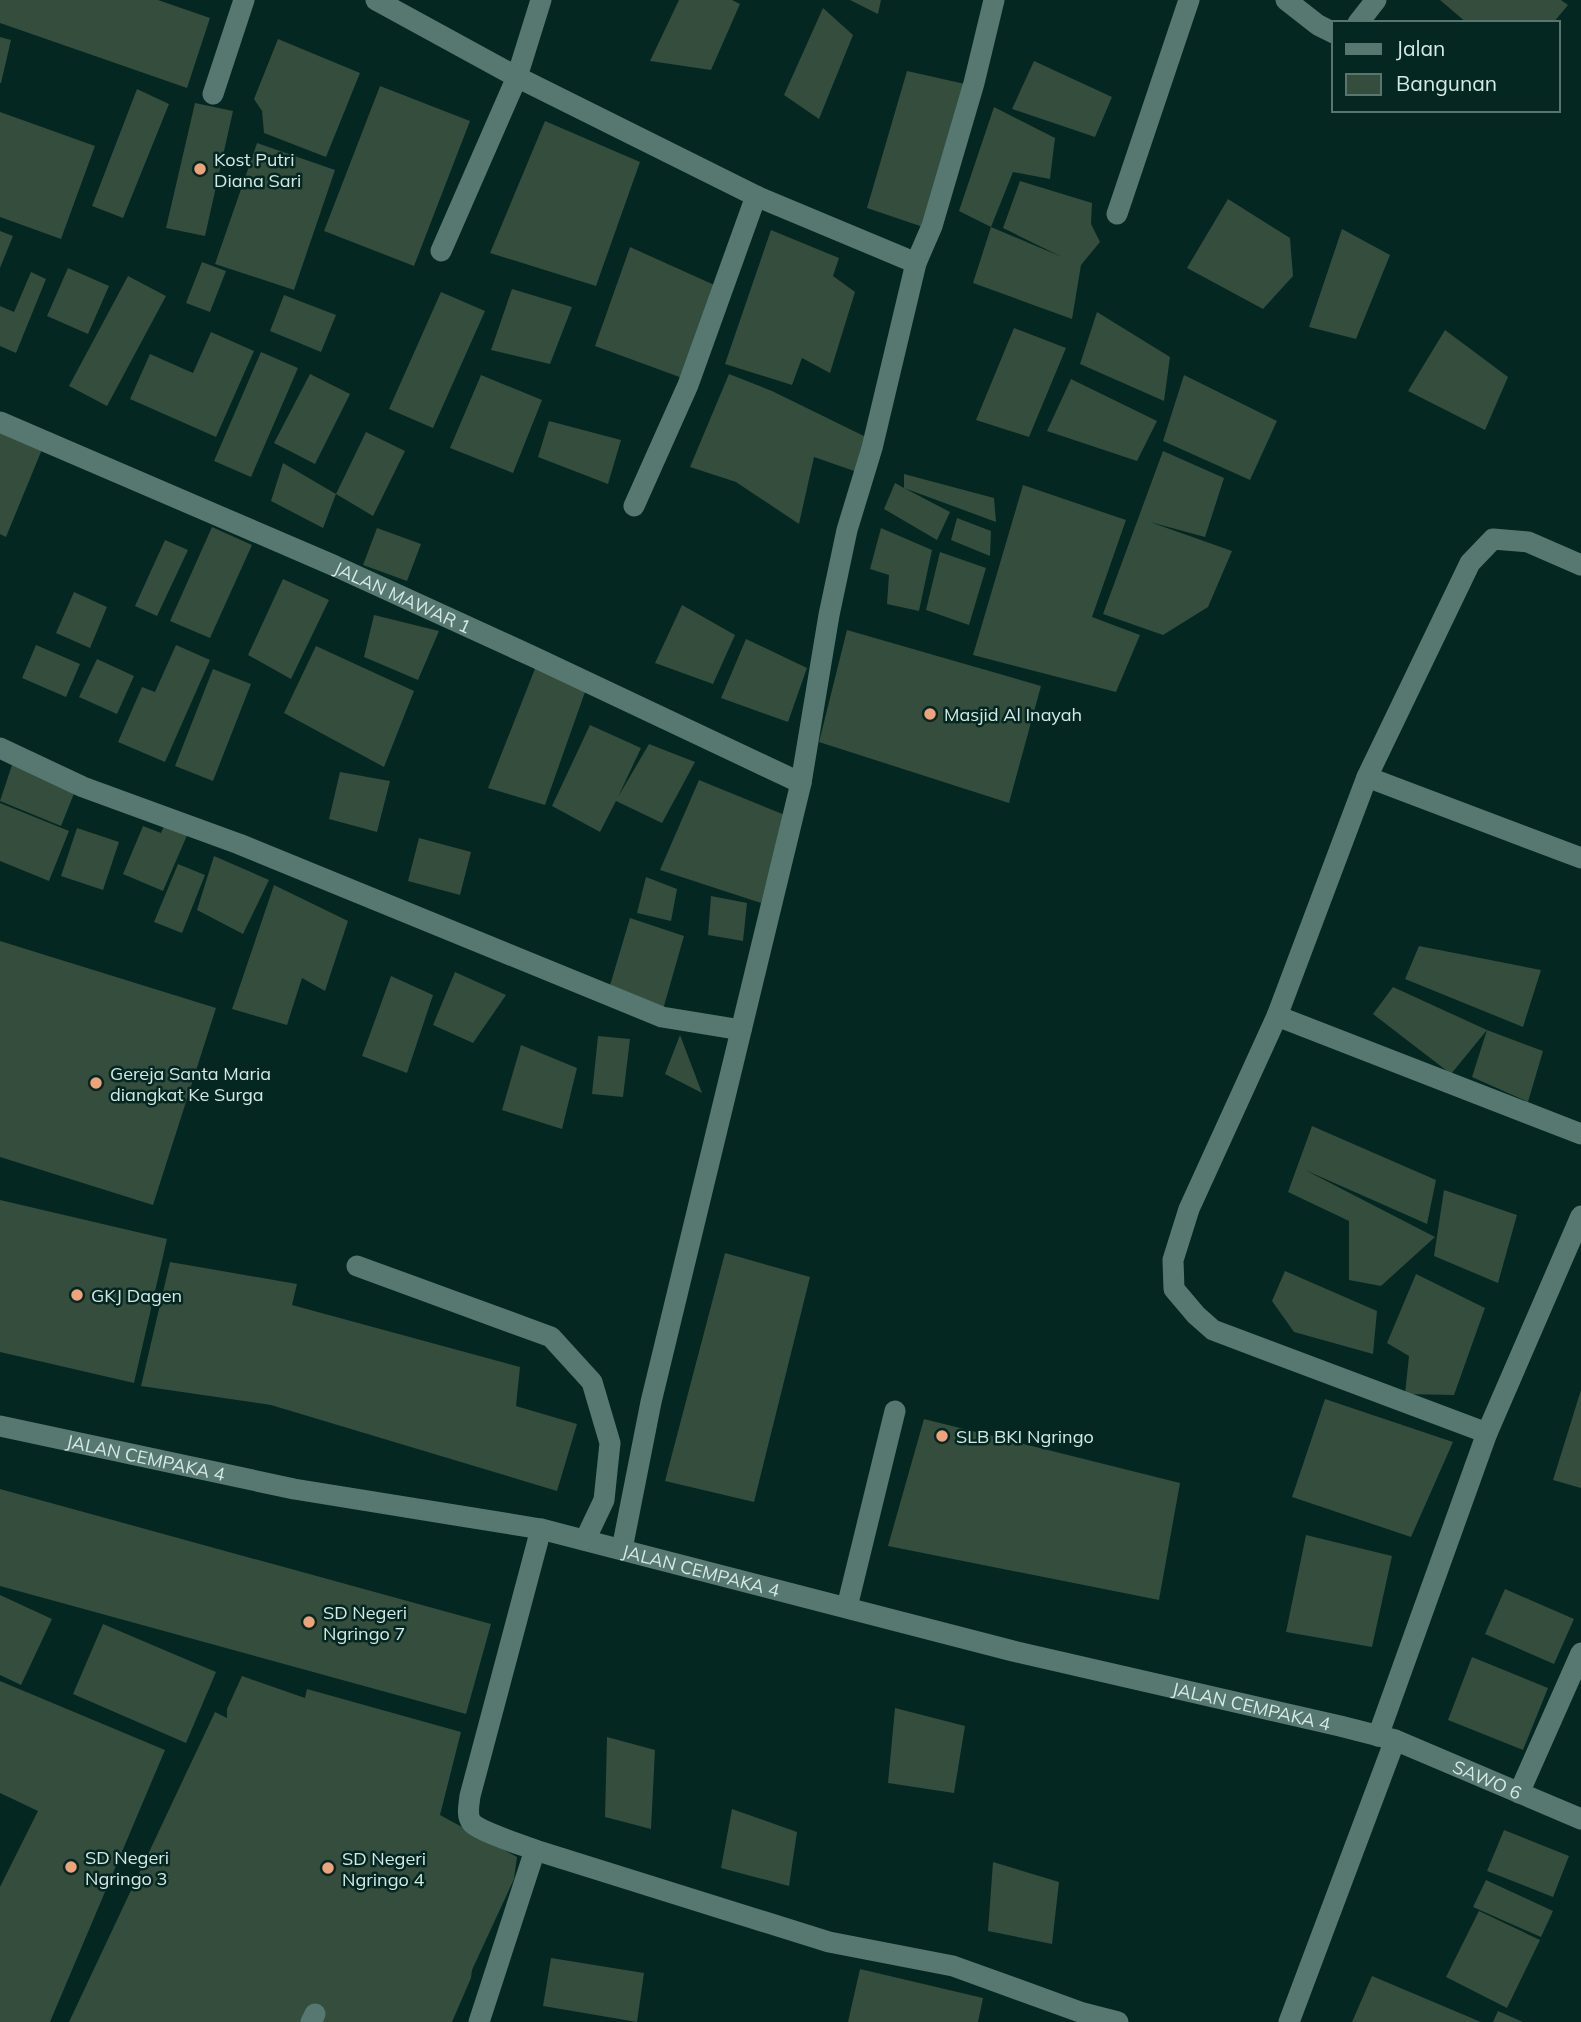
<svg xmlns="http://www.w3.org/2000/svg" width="1581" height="2022" viewBox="0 0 1581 2022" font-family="Mulish,sans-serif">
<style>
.building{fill:#344d3c}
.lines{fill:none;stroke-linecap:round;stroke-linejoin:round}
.minor{stroke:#567871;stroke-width:21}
.poi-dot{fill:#f0a27a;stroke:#042722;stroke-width:2.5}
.labels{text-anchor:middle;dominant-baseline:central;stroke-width:5;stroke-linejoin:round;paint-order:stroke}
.poi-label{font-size:18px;fill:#d6e9e5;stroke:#042722;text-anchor:start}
.street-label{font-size:18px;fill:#d6e9e5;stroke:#042722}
</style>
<rect width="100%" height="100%" fill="#042722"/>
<path class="building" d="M 0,0 L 158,0 L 210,18 L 187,88 L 0,23 Z
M 679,0 L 732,0 L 740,4 L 711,70 L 650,61 Z
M 850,0 L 881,0 L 878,14 Z
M 1440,0 L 1561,0 L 1568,5 L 1553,23 L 1467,23 Z
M 823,8 L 853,35 L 819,119 L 784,95 Z
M 0,37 L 11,40 L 1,83 L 0,83 Z
M 278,39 L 360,73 L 326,157 L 264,133 L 262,111 L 254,99 Z
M 1034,61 L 1112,97 L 1095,137 L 1012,109 Z
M 907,71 L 965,84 L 926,228 L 867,208 Z
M 380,86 L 470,121 L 414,266 L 324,231 Z
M 137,89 L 169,104 L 123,218 L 92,206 Z
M 195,103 L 233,111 L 205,236 L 166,228 Z
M 994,107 L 1055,138 L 1050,179 L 1013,172 L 991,227 L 959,211 Z
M 0,112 L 95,146 L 61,239 L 0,217 Z
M 545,121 L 640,162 L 596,286 L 490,253 Z
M 257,143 L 335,170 L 294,290 L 215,264 Z
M 1020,181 L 1092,203 L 1091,224 L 1100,242 L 1081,265 L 1072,319 L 973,283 L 991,227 L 1062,257 L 1003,228 Z
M 1228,199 L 1290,238 L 1293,276 L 1263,309 L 1187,268 Z
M 1342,229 L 1390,255 L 1356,339 L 1309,327 Z
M 771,230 L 839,258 L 833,276 L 855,292 L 830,373 L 802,358 L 792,385 L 725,364 Z
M 0,231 L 13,236 L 0,268 Z
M 630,247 L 721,288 L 685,379 L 595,346 Z
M 202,262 L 226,271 L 210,312 L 186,303 Z
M 68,268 L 109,286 L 88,334 L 47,316 Z
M 31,272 L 46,279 L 16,353 L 0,346 L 0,306 L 14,312 Z
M 128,276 L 166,296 L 107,406 L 69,386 Z
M 512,289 L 572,307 L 550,364 L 491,350 Z
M 441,292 L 485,311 L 433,428 L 389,409 Z
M 284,295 L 336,315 L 321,352 L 270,331 Z
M 1097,312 L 1170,357 L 1164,401 L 1080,364 Z
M 1014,328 L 1066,348 L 1029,437 L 976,420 Z
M 1445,330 L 1508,377 L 1485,430 L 1408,391 Z
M 211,332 L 254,351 L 216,437 L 130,399 L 150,354 L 193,373 Z
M 261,352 L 298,368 L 251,477 L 214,461 Z
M 310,374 L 350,394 L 315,464 L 274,443 Z
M 729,374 L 772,391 L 868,438 L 860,473 L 814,457 L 799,524 L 736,482 L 690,467 Z
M 481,375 L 542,400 L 513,473 L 450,448 Z
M 1184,375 L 1277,421 L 1250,480 L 1163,441 Z
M 1071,379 L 1157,421 L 1137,461 L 1047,431 Z
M 549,421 L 621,440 L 608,484 L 538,457 Z
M 0,430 L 43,447 L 6,537 L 0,534 Z
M 366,432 L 405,451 L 373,516 L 336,494 Z
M 1163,451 L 1224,478 L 1205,537 L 1150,522 L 1232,551 L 1208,607 L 1163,635 L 1103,614 Z
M 283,463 L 336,494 L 323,528 L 271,501 Z
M 904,474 L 994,498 L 996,522 L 904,488 L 950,512 L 937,540 L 884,509 L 895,483 L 904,488 Z
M 1023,485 L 1126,520 L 1092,617 L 1140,635 L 1116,692 L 973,655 Z
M 957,518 L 991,531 L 990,556 L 951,540 Z
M 212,527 L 252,545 L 210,638 L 170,621 Z
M 377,528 L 421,544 L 407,581 L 363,565 Z
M 881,528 L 932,550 L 919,611 L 887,604 L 889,575 L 870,569 Z
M 165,540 L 188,550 L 157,616 L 135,606 Z
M 940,552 L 986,568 L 969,625 L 926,610 Z
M 283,579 L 329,600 L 291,679 L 248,655 Z
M 74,592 L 107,607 L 90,648 L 56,633 Z
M 682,605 L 735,635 L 713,684 L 655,663 Z
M 374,615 L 439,631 L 418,680 L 364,657 Z
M 847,630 L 1041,686 L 1009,803 L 819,742 Z
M 746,639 L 807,668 L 788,722 L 721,698 Z
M 36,645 L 80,664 L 66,697 L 22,678 Z
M 176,645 L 210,660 L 165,762 L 118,742 L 142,687 L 155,692 Z
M 316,646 L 414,691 L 384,767 L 284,713 Z
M 97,659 L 134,676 L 117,714 L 79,697 Z
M 538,661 L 585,692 L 545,805 L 488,788 Z
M 213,669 L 251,684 L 213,781 L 175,766 Z
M 590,725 L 641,748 L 618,797 L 649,744 L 695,762 L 662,823 L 616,801 L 600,832 L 552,806 Z
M 12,765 L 75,791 L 61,826 L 0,801 Z
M 340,772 L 390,781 L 377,832 L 329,819 Z
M 699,780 L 785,815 L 761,903 L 660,870 Z
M 0,803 L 69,831 L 49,881 L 0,861 Z
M 165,824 L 188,833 L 163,891 L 123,874 L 143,826 L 161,833 Z
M 77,828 L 119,842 L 103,890 L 61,876 Z
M 419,838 L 471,852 L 460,895 L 408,881 Z
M 214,856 L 269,880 L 243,934 L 197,910 Z
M 178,864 L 205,875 L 182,933 L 154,922 Z
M 646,877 L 677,889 L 671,921 L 637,913 Z
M 274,885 L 348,921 L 325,991 L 302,978 L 287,1025 L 232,1009 Z
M 711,896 L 747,903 L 743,941 L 708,935 Z
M 630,918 L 684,936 L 662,1013 L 608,992 Z
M 0,941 L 216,1008 L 153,1205 L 0,1157 Z
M 1419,946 L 1541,970 L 1523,1027 L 1405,979 Z
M 455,972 L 506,995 L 473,1043 L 433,1025 Z
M 391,976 L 433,995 L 407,1073 L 362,1056 Z
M 1393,987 L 1487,1030 L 1451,1074 L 1373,1014 Z
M 1487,1030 L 1543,1051 L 1528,1102 L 1472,1077 Z
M 680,1035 L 702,1093 L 665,1074 Z
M 598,1036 L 630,1039 L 623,1097 L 592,1094 Z
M 521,1045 L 577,1068 L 562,1129 L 502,1110 Z
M 1312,1126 L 1436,1180 L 1427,1224 L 1305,1170 L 1435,1237 L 1381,1286 L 1349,1280 L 1349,1221 L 1288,1192 Z
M 1444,1190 L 1517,1215 L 1498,1283 L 1434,1256 Z
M 0,1200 L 167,1239 L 134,1383 L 0,1352 Z
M 725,1253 L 810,1277 L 754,1502 L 665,1481 Z
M 170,1262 L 297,1284 L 292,1305 L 520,1367 L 516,1406 L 577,1424 L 557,1491 L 271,1405 L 141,1386 Z
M 1285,1271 L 1377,1311 L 1373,1354 L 1294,1332 L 1272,1301 Z
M 1416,1274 L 1485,1308 L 1454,1395 L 1405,1394 L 1409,1356 L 1387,1343 Z
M 1581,1390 L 1581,1488 L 1553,1480 Z
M 1325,1399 L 1453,1442 L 1411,1537 L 1292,1497 Z
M 924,1419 L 1180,1483 L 1159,1600 L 888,1546 Z
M 0,1489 L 491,1624 L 466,1714 L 0,1586 Z
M 1306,1535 L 1392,1556 L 1372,1647 L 1286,1632 Z
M 1505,1589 L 1574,1619 L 1554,1664 L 1485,1634 Z
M 0,1595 L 52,1619 L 21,1685 L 0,1675 Z
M 103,1624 L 216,1672 L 186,1743 L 73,1694 Z
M 1472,1657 L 1548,1688 L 1523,1750 L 1448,1720 Z
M 242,1676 L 305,1698 L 307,1689 L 461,1732 L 440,1815 L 517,1857 L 514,1879 L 472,1970 L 471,1978 L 452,2022 L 69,2022 L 215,1712 L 227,1718 L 227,1709 Z
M 0,1681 L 165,1750 L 50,2022 L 0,2022 L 0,1887 L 38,1811 L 0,1793 Z
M 895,1708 L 965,1726 L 954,1793 L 888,1783 Z
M 607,1737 L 655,1750 L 651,1829 L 605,1817 Z
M 732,1809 L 797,1832 L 789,1886 L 721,1868 Z
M 1504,1830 L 1569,1856 L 1553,1897 L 1487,1871 Z
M 993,1862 L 1059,1882 L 1052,1944 L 988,1931 Z
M 1486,1880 L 1553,1911 L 1541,1937 L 1473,1907 Z
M 1479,1911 L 1540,1940 L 1507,2008 L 1446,1977 Z
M 551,1958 L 644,1973 L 637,2022 L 543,2006 Z
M 860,1969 L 983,1998 L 978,2022 L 848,2022 Z
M 1372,1976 L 1481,2022 L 1352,2022 Z
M 1498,2011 L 1523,2022 L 1493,2022 Z"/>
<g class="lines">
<g class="minor">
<path d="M 376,0 L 517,77 L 756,196 L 916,263"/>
<path d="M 1286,0 L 1318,25 L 1334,33"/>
<path d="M 1358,23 L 1376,0"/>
<path d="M 213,94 L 244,0"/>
<path d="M 1117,214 L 1189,0"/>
<path d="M 441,251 L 517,77 L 541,0"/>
<path id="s1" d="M 0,422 L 335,566 L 534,657 L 801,783"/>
<path d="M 634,506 L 688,385 L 756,196"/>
<path d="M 0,748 L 83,787 L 239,844 L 662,1017 L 741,1030"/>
<path d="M 1367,777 L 1581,858"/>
<path d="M 1277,1016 L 1581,1134"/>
<path d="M 357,1266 L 551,1337 L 592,1382 L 610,1443 L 604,1500 L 585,1540"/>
<path id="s2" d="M 0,1426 L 294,1489 L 541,1529 L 1013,1651 L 1340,1726 L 1395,1740 L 1581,1819"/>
<path d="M 1487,1433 L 1213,1330 L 1196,1315 L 1174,1289 L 1173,1260 L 1189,1209 L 1277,1016 L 1367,777 L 1470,563 L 1493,539 L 1528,542 L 1581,565"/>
<path d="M 622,1549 L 651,1402 L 801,783 L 829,615 L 847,530 L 872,448 L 916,263 L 932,226 L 974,83 L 994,0"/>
<path d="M 847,1607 L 895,1411"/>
<path d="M 1378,1736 L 1487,1433 L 1581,1216"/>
<path d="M 1519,1793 L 1581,1653"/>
<path d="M 535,1850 L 829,1942 L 953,1966 L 1083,2013 L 1118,2022"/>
<path d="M 311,2022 L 315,2014"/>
<path d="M 479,2022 L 535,1850 C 522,1845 481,1832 472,1823 C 466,1816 469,1805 470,1796 L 541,1529"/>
<path d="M 1289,2022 L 1395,1740"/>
</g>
</g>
<g class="poi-dot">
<circle cx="200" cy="169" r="7"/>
<circle cx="930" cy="714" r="7"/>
<circle cx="96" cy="1083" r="7"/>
<circle cx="77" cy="1295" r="7"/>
<circle cx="942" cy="1436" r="7"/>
<circle cx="309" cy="1622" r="7"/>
<circle cx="71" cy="1867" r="7"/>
<circle cx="328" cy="1868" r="7"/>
</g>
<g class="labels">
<g class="poi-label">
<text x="214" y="159">Kost Putri<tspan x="214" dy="21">Diana Sari</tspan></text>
<text x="944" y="714">Masjid Al Inayah</text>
<text x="110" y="1073">Gereja Santa Maria<tspan x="110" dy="21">diangkat Ke Surga</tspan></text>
<text x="91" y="1295">GKJ Dagen</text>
<text x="956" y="1436">SLB BKI Ngringo</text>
<text x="323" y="1612">SD Negeri<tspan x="323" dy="21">Ngringo 7</tspan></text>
<text x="85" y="1857">SD Negeri<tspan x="85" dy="21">Ngringo 3</tspan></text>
<text x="342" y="1858">SD Negeri<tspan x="342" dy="21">Ngringo 4</tspan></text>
</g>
<g class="street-label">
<text stroke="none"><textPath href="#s1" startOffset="439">JALAN MAWAR 1</textPath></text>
<text stroke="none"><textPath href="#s2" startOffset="149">JALAN CEMPAKA 4</textPath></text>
<text stroke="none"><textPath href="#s2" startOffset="716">JALAN CEMPAKA 4</textPath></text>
<text stroke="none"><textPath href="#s2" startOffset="1283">JALAN CEMPAKA 4</textPath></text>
<text stroke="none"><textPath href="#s2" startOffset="1531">SAWO 6</textPath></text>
</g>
</g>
<rect x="1332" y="21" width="228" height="91" fill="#042722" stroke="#587570" stroke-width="2"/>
<rect x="1346" y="44" width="35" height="10" fill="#567871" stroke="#587570" stroke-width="2"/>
<text x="1396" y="56" font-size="21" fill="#d6e9e5">Jalan</text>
<rect x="1346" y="74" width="35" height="21" fill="#344d3c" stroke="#587570" stroke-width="2"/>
<text x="1396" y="91" font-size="21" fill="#d6e9e5">Bangunan</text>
</svg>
